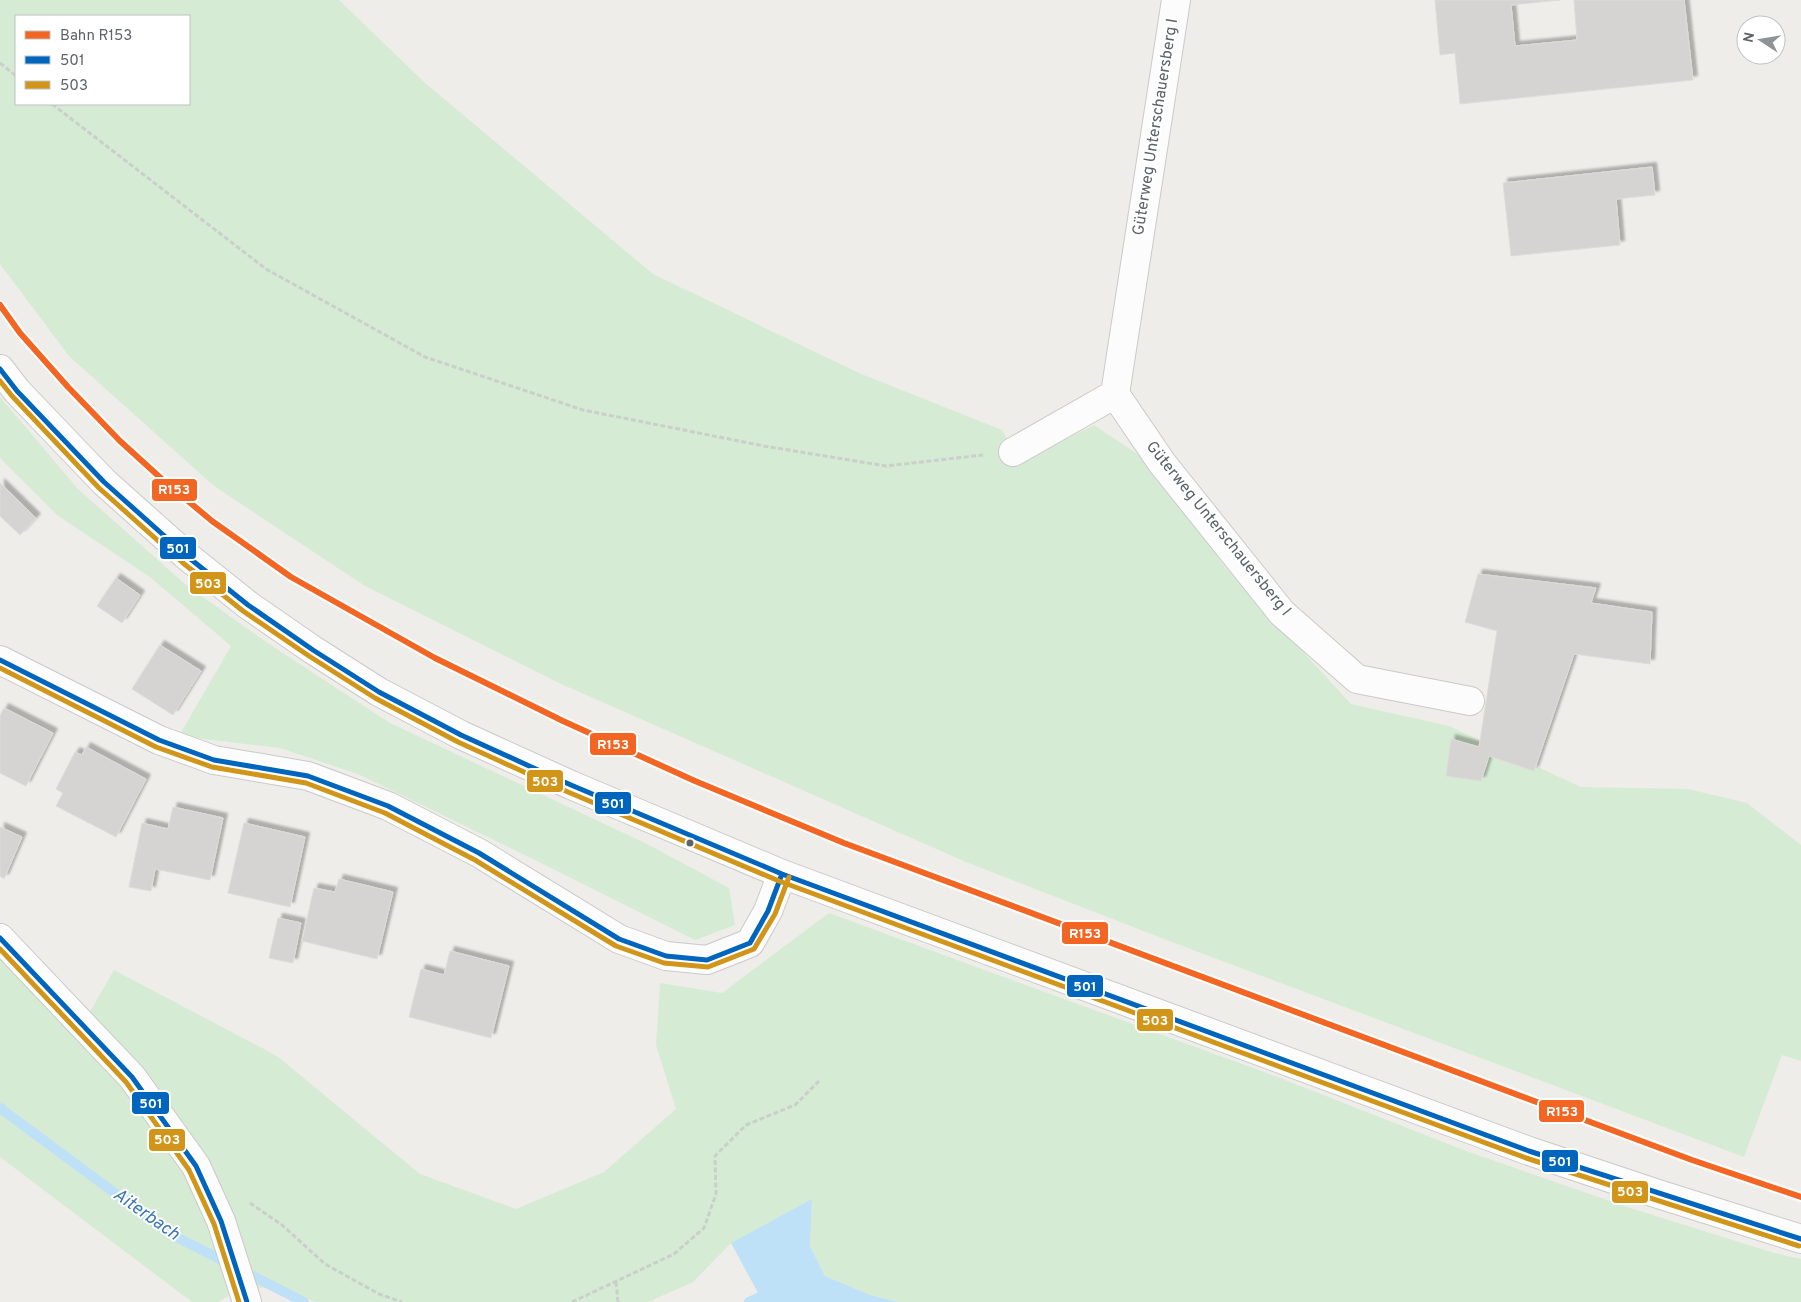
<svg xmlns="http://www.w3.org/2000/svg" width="1801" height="1302" viewBox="0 0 1801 1302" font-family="Overpass,sans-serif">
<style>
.green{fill:#d6ebd3;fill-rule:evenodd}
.water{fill:#bee1f8}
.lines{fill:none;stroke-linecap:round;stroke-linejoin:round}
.stream{stroke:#bee1f8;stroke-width:10}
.building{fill:#d5d4d2;stroke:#dedcd8;filter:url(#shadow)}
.minor-casing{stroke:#c9cac9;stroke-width:30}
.secondary-casing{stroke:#cacaca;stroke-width:30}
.path{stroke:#cacfcb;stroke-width:3;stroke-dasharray:5 2.5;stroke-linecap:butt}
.minor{stroke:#fcfcfc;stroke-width:28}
.secondary{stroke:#fcfcfc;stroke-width:28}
.bus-1-casing{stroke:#fff;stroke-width:9}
.bus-2-casing{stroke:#fff;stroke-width:9}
.bus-1{stroke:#0065bd;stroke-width:5}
.bus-2{stroke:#d1951a;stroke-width:5}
.rail-1-casing{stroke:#fff;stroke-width:10}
.rail-1{stroke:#f26522;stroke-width:6}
.bus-dot{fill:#5e6368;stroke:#fff;stroke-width:2}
.labels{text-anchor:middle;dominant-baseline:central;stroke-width:4;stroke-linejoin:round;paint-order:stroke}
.street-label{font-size:16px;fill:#5e6368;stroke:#fff}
.water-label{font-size:18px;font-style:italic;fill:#3977b2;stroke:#fff}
.line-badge{stroke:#fff;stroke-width:2}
.badge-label{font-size:14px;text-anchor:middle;font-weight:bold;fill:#fff}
</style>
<defs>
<filter id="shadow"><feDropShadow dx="4.5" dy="-4.5" stdDeviation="1" flood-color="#0004"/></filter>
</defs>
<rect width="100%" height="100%" fill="#eeede9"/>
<path class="green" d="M 0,0 L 339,0 L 425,83 L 653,274 L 859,373 L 1002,430 L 1020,462 L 1094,425 L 1154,465 L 1224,566 L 1351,704 L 1449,726 L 1581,787 L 1688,789 L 1747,803 L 1801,845 L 1801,1061 L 1782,1055 L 1744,1157 L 1177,944 L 966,862 L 559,683 L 365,586 L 214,486 L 69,356 L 0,264 ZM 16,16 L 189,16 L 189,104 L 16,104 Z
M 0,397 L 78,489 L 186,585 L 269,644 L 390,723 L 647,844 L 729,888 L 735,925 L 695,940 L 535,860 L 358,774 L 280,748 L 179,736 L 231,646 L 150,577 L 57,515 L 1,459 L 0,457 Z
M 829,913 L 1280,1078 L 1466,1151 L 1627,1207 L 1774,1253 L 1801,1259 L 1801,1302 L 899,1302 L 870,1295 L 825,1276 L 810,1246 L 812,1200 L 731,1243 L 693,1282 L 648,1302 L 316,1302 L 273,1285 L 228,1296 L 218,1302 L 192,1302 L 0,1157 L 0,946 L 79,1031 L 114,970 L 277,1056 L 420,1174 L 516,1209 L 604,1172 L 676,1109 L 656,1045 L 660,983 L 722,993 Z"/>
<path class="water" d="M 812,1199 L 810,1246 L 825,1276 L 870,1295 L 899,1302 L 763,1302 L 731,1243 Z"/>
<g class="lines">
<path class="stream" d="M 0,1108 L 170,1234 L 230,1264
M 243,1271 L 304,1302
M 749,1302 L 760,1297 L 783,1302"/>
</g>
<path class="building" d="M 1435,0 L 1560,0 L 1511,5 L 1515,46 L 1577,40 L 1574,0 L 1684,0 L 1693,80 L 1460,104 L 1455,53 L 1440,55 Z
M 1652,167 L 1655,195 L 1616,199 L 1620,245 L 1511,256 L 1503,183 Z
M 0,483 L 36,518 L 20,535 L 0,516 Z
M 1478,574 L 1596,588 L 1591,603 L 1652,612 L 1650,664 L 1574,654 L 1534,771 L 1489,756 L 1481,781 L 1446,776 L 1451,739 L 1479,747 L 1497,631 L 1465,622 Z
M 116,578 L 140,595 L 122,623 L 97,606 Z
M 160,645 L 201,671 L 173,715 L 132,689 Z
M 4,708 L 53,733 L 26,786 L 0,773 L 0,716 Z
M 86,747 L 146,779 L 116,837 L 56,806 L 63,793 L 56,789 L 75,752 L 82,755 Z
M 173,807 L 223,818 L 210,880 L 155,869 L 151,891 L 129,887 L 142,823 L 168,829 Z
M 244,823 L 305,837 L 290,907 L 228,893 Z
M 0,827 L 22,837 L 4,879 L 0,876 Z
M 339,879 L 393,892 L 377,959 L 302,941 L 314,888 L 335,892 Z
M 278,918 L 301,923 L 293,963 L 269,958 Z
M 450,951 L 509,966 L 491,1038 L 409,1017 L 421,969 L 444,975 Z"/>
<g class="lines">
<g class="minor-casing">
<path id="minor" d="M 1115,394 L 1162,463 L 1282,613 L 1357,679 L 1470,701
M 1115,394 L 1176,0
M 1013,452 L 1115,394
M 0,660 L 159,740 L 214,760 L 308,776 L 388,806 L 479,853 L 619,939 L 666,956 L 707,960 L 750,943 L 768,911 L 782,874
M 0,938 L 132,1077 L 196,1166 L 221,1221 L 247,1302"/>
</g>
<g class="secondary-casing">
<path id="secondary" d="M 0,369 L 17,391 L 104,482 L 188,557 L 248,605 L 313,650 L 379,692 L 461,735 L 571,785 L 782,874 L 1529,1151 L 1655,1193 L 1801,1239"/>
</g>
<path class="path" d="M 0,63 L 16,76
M 52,104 L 266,269 L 425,357 L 583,410 L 764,446 L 886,466 L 983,455
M 250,1203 L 282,1225 L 325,1264 L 379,1294 L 402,1302
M 616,1282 L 618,1302
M 572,1302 L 674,1254 L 704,1228 L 716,1194 L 715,1156 L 746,1125 L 795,1105 L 819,1081"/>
<use href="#minor" class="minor"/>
<use href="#secondary" class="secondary"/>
<g class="bus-1-casing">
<path id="bus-1" d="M 0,369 L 17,391 L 104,482 L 188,557 L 248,605 L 313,650 L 379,692 L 461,735 L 571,785 L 782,874 L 1529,1151 L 1801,1239
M 0,660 L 159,740 L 214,760 L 308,776 L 388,806 L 479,853 L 619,939 L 666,956 L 707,960 L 750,943 L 768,911 L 782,874
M 0,938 L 132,1077 L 196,1166 L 221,1221 L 247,1302"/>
</g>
<g class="bus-2-casing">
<path id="bus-2" d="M 0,381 L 12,396 L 99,488 L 183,563 L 243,611 L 309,656 L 375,698 L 458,742 L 568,792 L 779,881 L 1526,1158 L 1799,1246
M 0,668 L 156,747 L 212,767 L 306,783 L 385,813 L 475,860 L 616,946 L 664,963 L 708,967 L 754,949 L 775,914 L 789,877
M 0,949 L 126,1082 L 189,1170 L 214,1224 L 239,1302"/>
</g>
<use href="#bus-1" class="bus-1"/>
<use href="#bus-2" class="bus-2"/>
<g class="rail-1-casing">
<path id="rail-1" d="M 0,305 L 20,333 L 68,387 L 120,441 L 164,481 L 212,521 L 291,577 L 435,658 L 563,721 L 695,781 L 844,843 L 1692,1160 L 1801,1197"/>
</g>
<use href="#rail-1" class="rail-1"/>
</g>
<circle class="bus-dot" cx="690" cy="843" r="4.5"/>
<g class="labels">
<g class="street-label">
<text transform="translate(1156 127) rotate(-81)">Güterweg Unterschauersberg I</text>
<text transform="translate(1218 529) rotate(51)">Güterweg Unterschauersberg I</text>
</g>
<g class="water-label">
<text transform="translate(146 1215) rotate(35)">Aiterbach</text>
</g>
</g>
<g class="line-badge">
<rect x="151" y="478" width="47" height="24" rx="5" fill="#f26522"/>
<rect x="159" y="536" width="38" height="24" rx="5" fill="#0065bd"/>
<rect x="189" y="571" width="38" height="24" rx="5" fill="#d1951a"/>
<rect x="589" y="732" width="48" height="24" rx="5" fill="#f26522"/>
<rect x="526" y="769" width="38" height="24" rx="5" fill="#d1951a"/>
<rect x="594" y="791" width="38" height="24" rx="5" fill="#0065bd"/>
<rect x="1061" y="921" width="48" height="24" rx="5" fill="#f26522"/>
<rect x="1066" y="974" width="38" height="24" rx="5" fill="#0065bd"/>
<rect x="1136" y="1008" width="38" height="24" rx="5" fill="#d1951a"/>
<rect x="131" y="1091" width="39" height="24" rx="5" fill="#0065bd"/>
<rect x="1538" y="1099" width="47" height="24" rx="5" fill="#f26522"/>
<rect x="148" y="1128" width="38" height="24" rx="5" fill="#d1951a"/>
<rect x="1541" y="1149" width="38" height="24" rx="5" fill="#0065bd"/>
<rect x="1611" y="1180" width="38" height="24" rx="5" fill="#d1951a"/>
</g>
<g class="badge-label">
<text x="174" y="494">R153</text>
<text x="178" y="553">501</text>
<text x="208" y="588">503</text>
<text x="613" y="749">R153</text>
<text x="545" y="786">503</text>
<text x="613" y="808">501</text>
<text x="1085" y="938">R153</text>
<text x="1085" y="991">501</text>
<text x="1155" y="1025">503</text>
<text x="151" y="1108">501</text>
<text x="1562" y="1116">R153</text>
<text x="167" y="1144">503</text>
<text x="1560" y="1166">501</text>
<text x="1630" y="1196">503</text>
</g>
<rect x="15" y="15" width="175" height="90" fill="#ffffff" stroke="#bfc1c3"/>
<rect x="25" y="31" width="25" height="8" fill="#f26522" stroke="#bfc1c3"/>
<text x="60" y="40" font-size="15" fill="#5e6368">Bahn R153</text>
<rect x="25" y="56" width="25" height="8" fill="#0065bd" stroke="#bfc1c3"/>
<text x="60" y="65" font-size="15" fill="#5e6368">501</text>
<rect x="25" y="81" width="25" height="8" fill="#d1951a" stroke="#bfc1c3"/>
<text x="60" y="90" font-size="15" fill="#5e6368">503</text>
<g transform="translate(1761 40) rotate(282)"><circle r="24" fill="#ffffff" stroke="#bfc1c3"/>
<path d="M0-4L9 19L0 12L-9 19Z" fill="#909395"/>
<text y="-8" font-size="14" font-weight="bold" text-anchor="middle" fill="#5e6368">N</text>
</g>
</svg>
